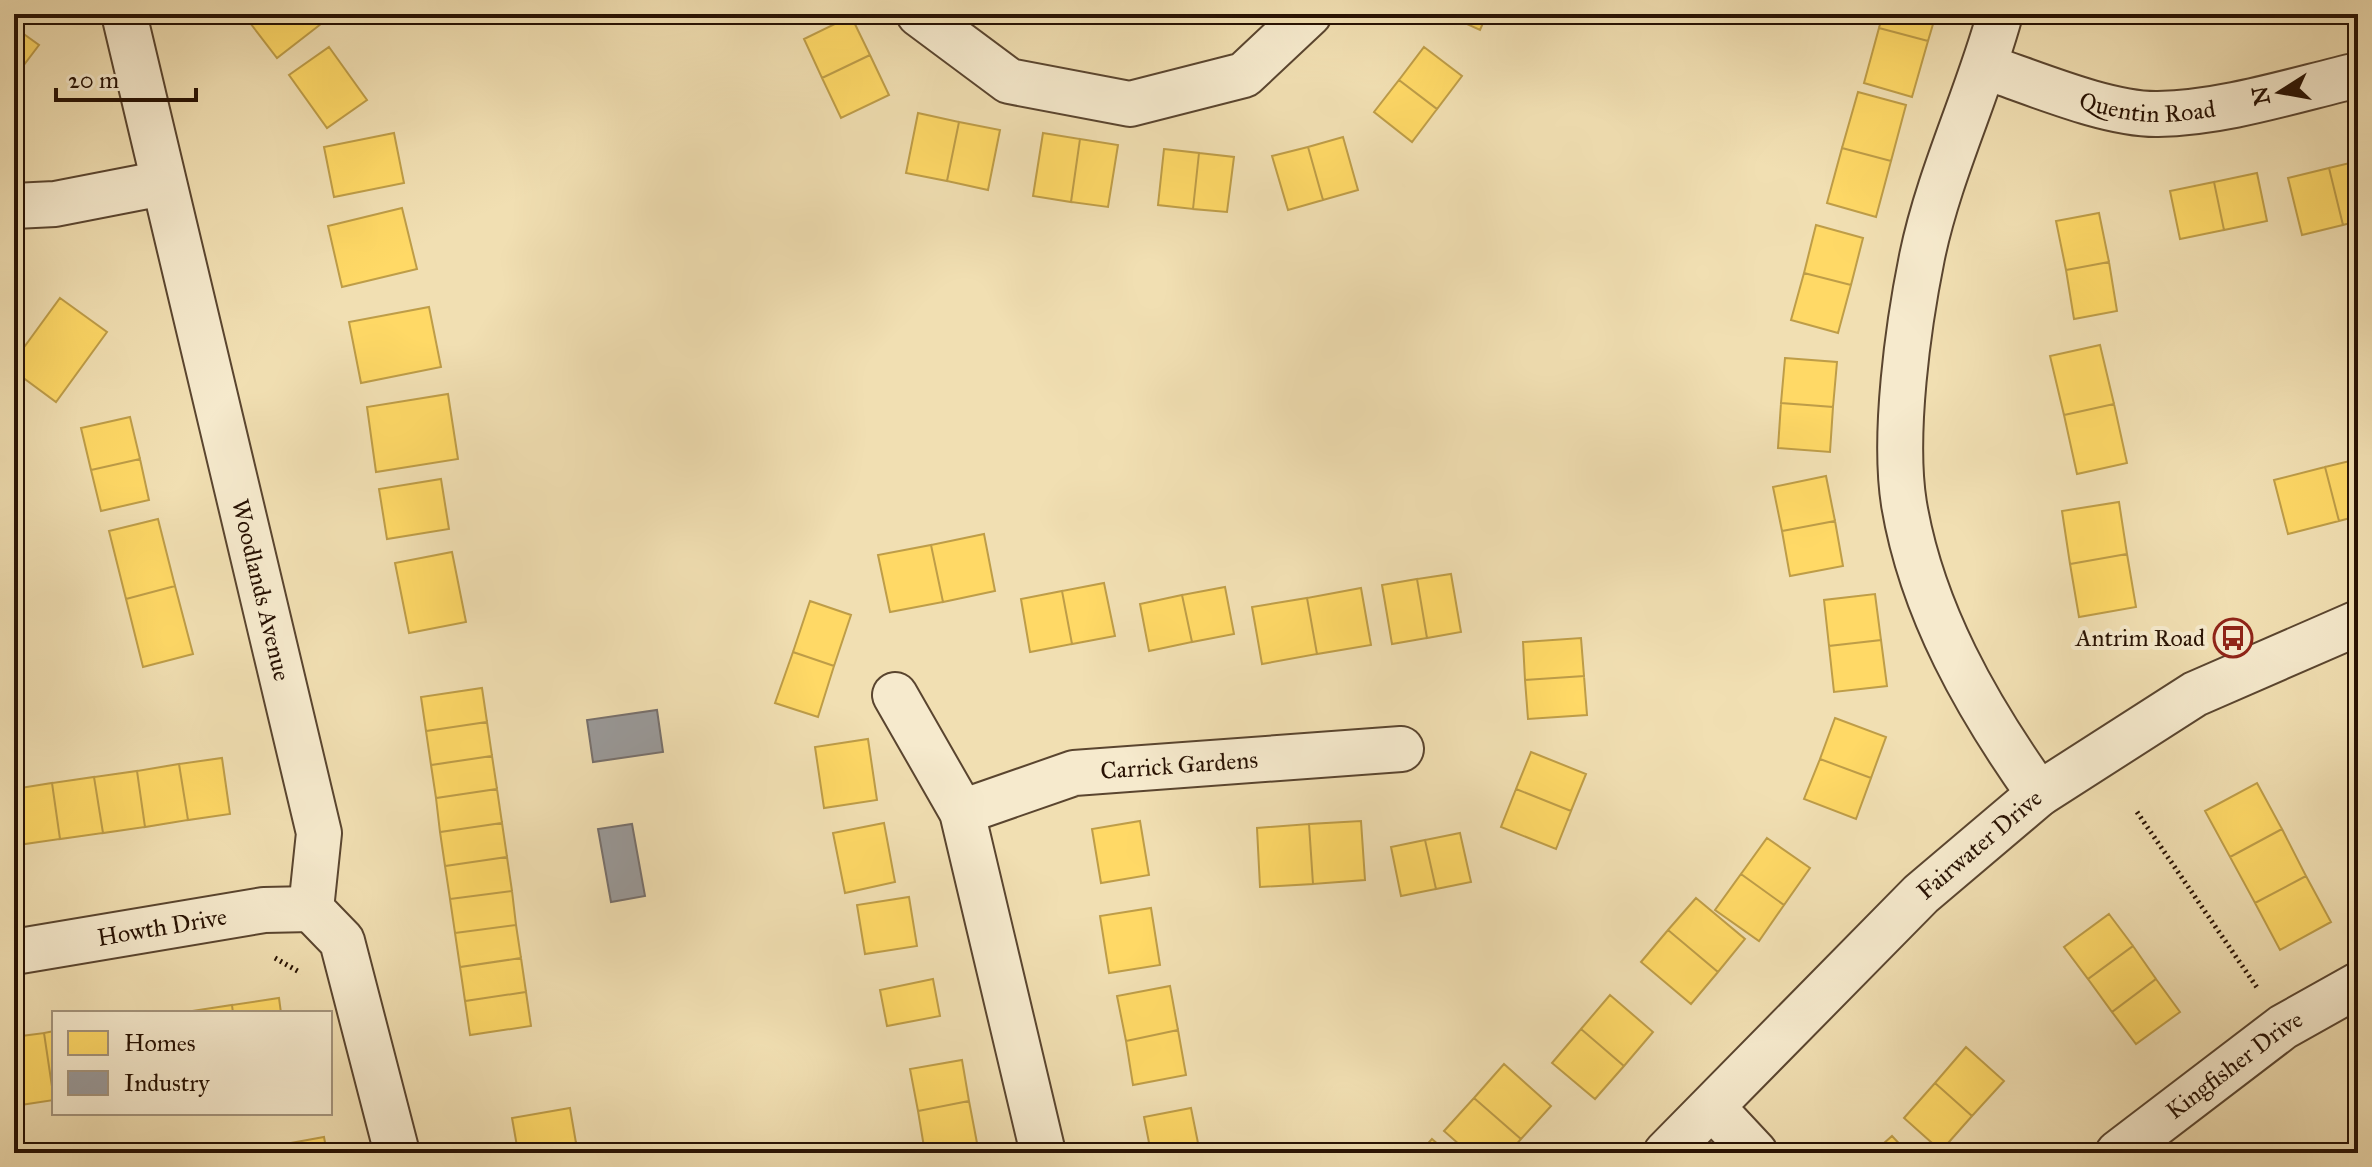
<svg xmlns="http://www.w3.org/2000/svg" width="2372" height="1167" viewBox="0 0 2372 1167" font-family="'IM FELL Great Primer',serif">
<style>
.homes{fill:#ffd966;stroke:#be9d48;stroke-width:2}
.industry{fill:#999;stroke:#77706c;stroke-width:2}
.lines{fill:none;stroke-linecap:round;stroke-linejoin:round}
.minor-casing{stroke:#5a452f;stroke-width:48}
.path{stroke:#281203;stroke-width:5;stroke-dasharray:2 4;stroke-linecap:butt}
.minor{stroke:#f6eacd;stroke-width:44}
.labels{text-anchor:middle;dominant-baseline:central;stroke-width:8;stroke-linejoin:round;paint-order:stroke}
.street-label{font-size:24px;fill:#281203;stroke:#f6eacd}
.poi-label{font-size:24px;fill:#281203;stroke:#f6eacd;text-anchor:end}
</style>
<rect width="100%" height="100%" fill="#f1dfb2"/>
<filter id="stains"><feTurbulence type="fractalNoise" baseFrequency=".0025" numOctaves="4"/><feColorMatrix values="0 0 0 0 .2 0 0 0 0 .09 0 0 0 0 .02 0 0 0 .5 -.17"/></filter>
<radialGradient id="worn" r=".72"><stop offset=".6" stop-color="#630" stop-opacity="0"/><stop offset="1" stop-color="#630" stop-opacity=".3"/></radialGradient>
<path class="homes" d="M 327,14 L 330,17 L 277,58 L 244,15 Z
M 1445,14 L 1487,14 L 1480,30 Z
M 1883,14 L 1936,14 L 1928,41 L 1879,28 Z
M 851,16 L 870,55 L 822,78 L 804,39 Z
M 14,27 L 39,45 L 14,78 Z
M 1879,28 L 1928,41 L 1912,97 L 1864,83 Z
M 329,47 L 367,100 L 327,128 L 289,75 Z
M 1424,47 L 1462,76 L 1437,109 L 1399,80 Z
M 870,55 L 889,95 L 841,118 L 822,78 Z
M 1399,80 L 1437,109 L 1412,142 L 1374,112 Z
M 1858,92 L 1906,105 L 1891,161 L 1842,148 Z
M 918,113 L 959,122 L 947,181 L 906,173 Z
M 959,122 L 1000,130 L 988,190 L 947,181 Z
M 394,133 L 404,183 L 334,197 L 324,147 Z
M 1043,133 L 1080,139 L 1071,202 L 1033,196 Z
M 1343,137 L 1358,190 L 1323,200 L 1308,147 Z
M 1080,139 L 1118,145 L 1108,207 L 1071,202 Z
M 1308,147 L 1323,200 L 1288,210 L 1272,156 Z
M 1842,148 L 1891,161 L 1876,217 L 1827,203 Z
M 1164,149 L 1199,153 L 1193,209 L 1158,205 Z
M 1199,153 L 1234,157 L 1227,212 L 1193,209 Z
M 2358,161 L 2358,221 L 2343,225 L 2329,168 Z
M 2329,168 L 2343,225 L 2302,235 L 2288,178 Z
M 2257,173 L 2267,221 L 2224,230 L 2214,182 Z
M 2214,182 L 2224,230 L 2180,239 L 2170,191 Z
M 402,208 L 417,269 L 342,287 L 328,226 Z
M 2099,213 L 2109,262 L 2066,270 L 2056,221 Z
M 1816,225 L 1863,238 L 1851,285 L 1804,273 Z
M 2109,262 L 2117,311 L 2074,319 L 2066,270 Z
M 1804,273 L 1851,285 L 1838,333 L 1791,320 Z
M 60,298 L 107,332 L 56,402 L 14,371 L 14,361 Z
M 429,307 L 441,367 L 361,383 L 349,322 Z
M 2100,345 L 2114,404 L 2064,415 L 2050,356 Z
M 1785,358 L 1837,362 L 1833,407 L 1781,403 Z
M 448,394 L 458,459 L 376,472 L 367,407 Z
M 1781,403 L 1833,407 L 1830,452 L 1778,448 Z
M 2114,404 L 2127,463 L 2077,474 L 2064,415 Z
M 130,417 L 140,459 L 91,470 L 81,428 Z
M 140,459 L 149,500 L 101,511 L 91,470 Z
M 2358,459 L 2358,516 L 2339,521 L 2325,467 Z
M 2325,467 L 2339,521 L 2288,534 L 2274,480 Z
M 1826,476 L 1835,521 L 1782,531 L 1773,487 Z
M 441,479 L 449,529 L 387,539 L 379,489 Z
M 2119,502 L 2127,554 L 2070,564 L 2062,511 Z
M 158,519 L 175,586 L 126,599 L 109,531 Z
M 1835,521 L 1843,566 L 1790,576 L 1782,531 Z
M 984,534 L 995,591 L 943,602 L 931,545 Z
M 931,545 L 943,602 L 890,612 L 878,555 Z
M 452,552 L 466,622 L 409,633 L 395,563 Z
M 2127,554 L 2136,607 L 2079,617 L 2070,564 Z
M 1451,574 L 1461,632 L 1427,638 L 1417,579 Z
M 1417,579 L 1427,638 L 1392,644 L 1382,585 Z
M 1104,583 L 1115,636 L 1072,644 L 1062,591 Z
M 175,586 L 193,654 L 143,667 L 126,599 Z
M 1225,587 L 1234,634 L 1192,642 L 1182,595 Z
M 1361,588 L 1371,645 L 1317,654 L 1307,598 Z
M 1062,591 L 1072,644 L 1030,652 L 1021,599 Z
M 1875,594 L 1881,640 L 1829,646 L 1824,600 Z
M 1182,595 L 1192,642 L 1149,651 L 1140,604 Z
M 1307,598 L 1317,654 L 1262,664 L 1252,607 Z
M 810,601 L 851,615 L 834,666 L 793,652 Z
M 1581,638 L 1584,676 L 1525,680 L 1523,642 Z
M 1881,640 L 1887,686 L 1834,692 L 1829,646 Z
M 793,652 L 834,666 L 818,717 L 775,703 Z
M 1584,676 L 1587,715 L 1528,719 L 1525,680 Z
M 482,688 L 487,722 L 426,731 L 421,697 Z
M 1835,718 L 1886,737 L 1871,778 L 1820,759 Z
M 487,722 L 492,756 L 431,765 L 426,731 Z
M 868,739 L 877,800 L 824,808 L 815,747 Z
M 1531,752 L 1586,774 L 1571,811 L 1516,789 Z
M 492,756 L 497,789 L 436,798 L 431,765 Z
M 222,758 L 230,814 L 188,820 L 179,764 Z
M 1820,759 L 1871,778 L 1856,819 L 1804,799 Z
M 179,764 L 188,820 L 145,827 L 137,771 Z
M 137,771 L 145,827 L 103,833 L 94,777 Z
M 94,777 L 103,833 L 60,839 L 52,783 Z
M 52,783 L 60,839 L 18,845 L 14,789 Z
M 2257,783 L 2282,829 L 2230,857 L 2205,811 Z
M 497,789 L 502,823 L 440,832 L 436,798 Z
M 1516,789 L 1571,811 L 1556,849 L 1501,827 Z
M 1140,821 L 1149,875 L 1101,883 L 1092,829 Z
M 1361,821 L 1365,880 L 1313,884 L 1309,824 Z
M 502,823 L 507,857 L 445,866 L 440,832 Z
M 884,823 L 895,882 L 845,893 L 833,833 Z
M 1309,824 L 1313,884 L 1260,887 L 1257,828 Z
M 2282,829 L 2306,876 L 2255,903 L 2230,857 Z
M 1460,833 L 1471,882 L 1436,889 L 1425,840 Z
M 1767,838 L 1810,868 L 1784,905 L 1741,874 Z
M 1425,840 L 1436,889 L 1401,896 L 1391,847 Z
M 507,857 L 512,891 L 450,899 L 445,866 Z
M 1741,874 L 1784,905 L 1759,941 L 1715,910 Z
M 2306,876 L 2331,922 L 2280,950 L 2255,903 Z
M 512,891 L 516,925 L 455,933 L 450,899 Z
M 909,897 L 917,946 L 865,954 L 857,905 Z
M 1696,898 L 1745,939 L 1718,972 L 1668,930 Z
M 1151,908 L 1160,965 L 1109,973 L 1100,916 Z
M 2109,914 L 2133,946 L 2088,979 L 2064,947 Z
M 516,925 L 521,958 L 460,967 L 455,933 Z
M 1668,930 L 1718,972 L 1691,1004 L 1641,962 Z
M 2133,946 L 2156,979 L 2112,1012 L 2088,979 Z
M 521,958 L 526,992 L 465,1001 L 460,967 Z
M 933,979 L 940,1016 L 887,1026 L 880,990 Z
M 2156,979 L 2180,1012 L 2136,1044 L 2112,1012 Z
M 1170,986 L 1178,1030 L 1126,1041 L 1117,996 Z
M 526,992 L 531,1026 L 470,1035 L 465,1001 Z
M 1610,995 L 1653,1032 L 1624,1066 L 1581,1029 Z
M 279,998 L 281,1013 L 233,1013 L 232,1005 Z
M 232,1005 L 233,1013 L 185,1013 L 185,1012 Z
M 1581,1029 L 1624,1066 L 1595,1099 L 1552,1063 Z
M 1178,1030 L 1186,1075 L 1133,1085 L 1126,1041 Z
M 54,1031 L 54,1100 L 44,1033 Z
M 44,1033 L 54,1100 L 14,1106 L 14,1037 Z
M 1966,1047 L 2004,1081 L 1972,1116 L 1935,1083 Z
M 962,1060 L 969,1101 L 918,1111 L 910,1069 Z
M 1504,1064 L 1551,1106 L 1521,1139 L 1474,1098 Z
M 1935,1083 L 1972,1116 L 1941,1151 L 1904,1118 Z
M 1474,1098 L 1521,1139 L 1509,1153 L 1469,1153 L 1444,1131 Z
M 969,1101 L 977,1143 L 925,1153 L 918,1111 Z
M 570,1108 L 576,1143 L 518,1152 L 512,1118 Z
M 1191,1108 L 1200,1153 L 1151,1153 L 1144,1117 Z
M 1892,1136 L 1908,1153 L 1873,1153 Z
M 324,1137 L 327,1153 L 275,1153 L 274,1146 Z
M 1432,1139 L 1448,1153 L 1419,1153 Z
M 576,1143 L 577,1153 L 518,1153 L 518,1152 Z"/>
<path class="industry" d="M 657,710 L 663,752 L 593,762 L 587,720 Z
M 632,824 L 645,896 L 611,902 L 598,829 Z"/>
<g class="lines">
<g class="minor-casing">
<g id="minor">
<path id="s1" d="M 124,14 L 319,833 L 311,909"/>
<path d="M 919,14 L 1009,81 L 1130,104 L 1244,75 L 1309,14"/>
<path d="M 2000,14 C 1978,95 1939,174 1922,257 C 1908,326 1893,435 1904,504 C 1922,611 1977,707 2039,794"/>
<path id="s2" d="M 1986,67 C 2034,83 2108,115 2158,114 C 2224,113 2294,90 2358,75"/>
<path d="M 14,206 L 55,204 L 163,183"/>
<path d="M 895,695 L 962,812 L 1043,1153"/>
<path id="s3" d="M 962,812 L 1074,773 L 1401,749"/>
<path d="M 311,909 L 342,941 L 397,1153"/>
<path id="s4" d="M 14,952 L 264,910 L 311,909"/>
<path d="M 1713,1108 L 1755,1153"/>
<path id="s5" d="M 1666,1153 L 1921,894 L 2039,794 L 2195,694 L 2358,623"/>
<path id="s6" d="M 2118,1153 L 2283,1027 L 2358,985"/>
</g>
</g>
<path class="path" d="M 2137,812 L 2258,989
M 275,958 L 301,973"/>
<use href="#minor" class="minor"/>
</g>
<defs>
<g id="bus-ring" transform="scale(2)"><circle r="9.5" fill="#f6eacd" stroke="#8f2418" stroke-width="1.5"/><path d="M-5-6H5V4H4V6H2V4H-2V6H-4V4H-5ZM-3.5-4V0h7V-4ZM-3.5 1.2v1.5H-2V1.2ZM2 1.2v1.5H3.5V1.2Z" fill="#8f2418"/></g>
</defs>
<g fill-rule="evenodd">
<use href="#bus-ring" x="2233" y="638"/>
</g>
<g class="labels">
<g class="street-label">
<text stroke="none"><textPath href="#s2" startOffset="168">Quentin Road</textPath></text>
<text stroke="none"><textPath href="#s1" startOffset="592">Woodlands Avenue</textPath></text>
<text stroke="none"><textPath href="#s3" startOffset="224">Carrick Gardens</textPath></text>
<text stroke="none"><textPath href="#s5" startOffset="440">Fairwater Drive</textPath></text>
<text stroke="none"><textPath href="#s4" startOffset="150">Howth Drive</textPath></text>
<text stroke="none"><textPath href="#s6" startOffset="146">Kingfisher Drive</textPath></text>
</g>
<g class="poi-label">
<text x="2205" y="638">Antrim Road</text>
</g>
</g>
<rect width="2372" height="1167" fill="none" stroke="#f1dfb2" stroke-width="48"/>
<rect x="16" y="16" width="2340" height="1135" fill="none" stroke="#281203" stroke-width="4"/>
<rect x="24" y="24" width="2324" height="1119" fill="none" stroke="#281203" stroke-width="2"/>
<rect x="52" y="1011" width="280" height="104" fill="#f6eacd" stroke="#a4947c" stroke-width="2"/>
<rect x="68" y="1031" width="40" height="24" fill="#ffd966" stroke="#a4947c" stroke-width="2"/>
<text x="124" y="1051" font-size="24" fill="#281203">Homes</text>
<rect x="68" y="1071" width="40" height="24" fill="#999999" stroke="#a4947c" stroke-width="2"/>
<text x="124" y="1091" font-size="24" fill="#281203">Industry</text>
<g transform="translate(2280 92) rotate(259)" stroke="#f6eacd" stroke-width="6" paint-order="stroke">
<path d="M0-6L14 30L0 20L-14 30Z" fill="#281203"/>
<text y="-12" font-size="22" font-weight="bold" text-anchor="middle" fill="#281203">N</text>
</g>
<path d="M56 88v12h140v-12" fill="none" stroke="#281203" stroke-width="4"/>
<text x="68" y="88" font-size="24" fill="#281203" stroke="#f6eacd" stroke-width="6" paint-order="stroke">20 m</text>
<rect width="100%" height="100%" filter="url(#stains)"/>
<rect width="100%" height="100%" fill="url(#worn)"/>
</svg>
